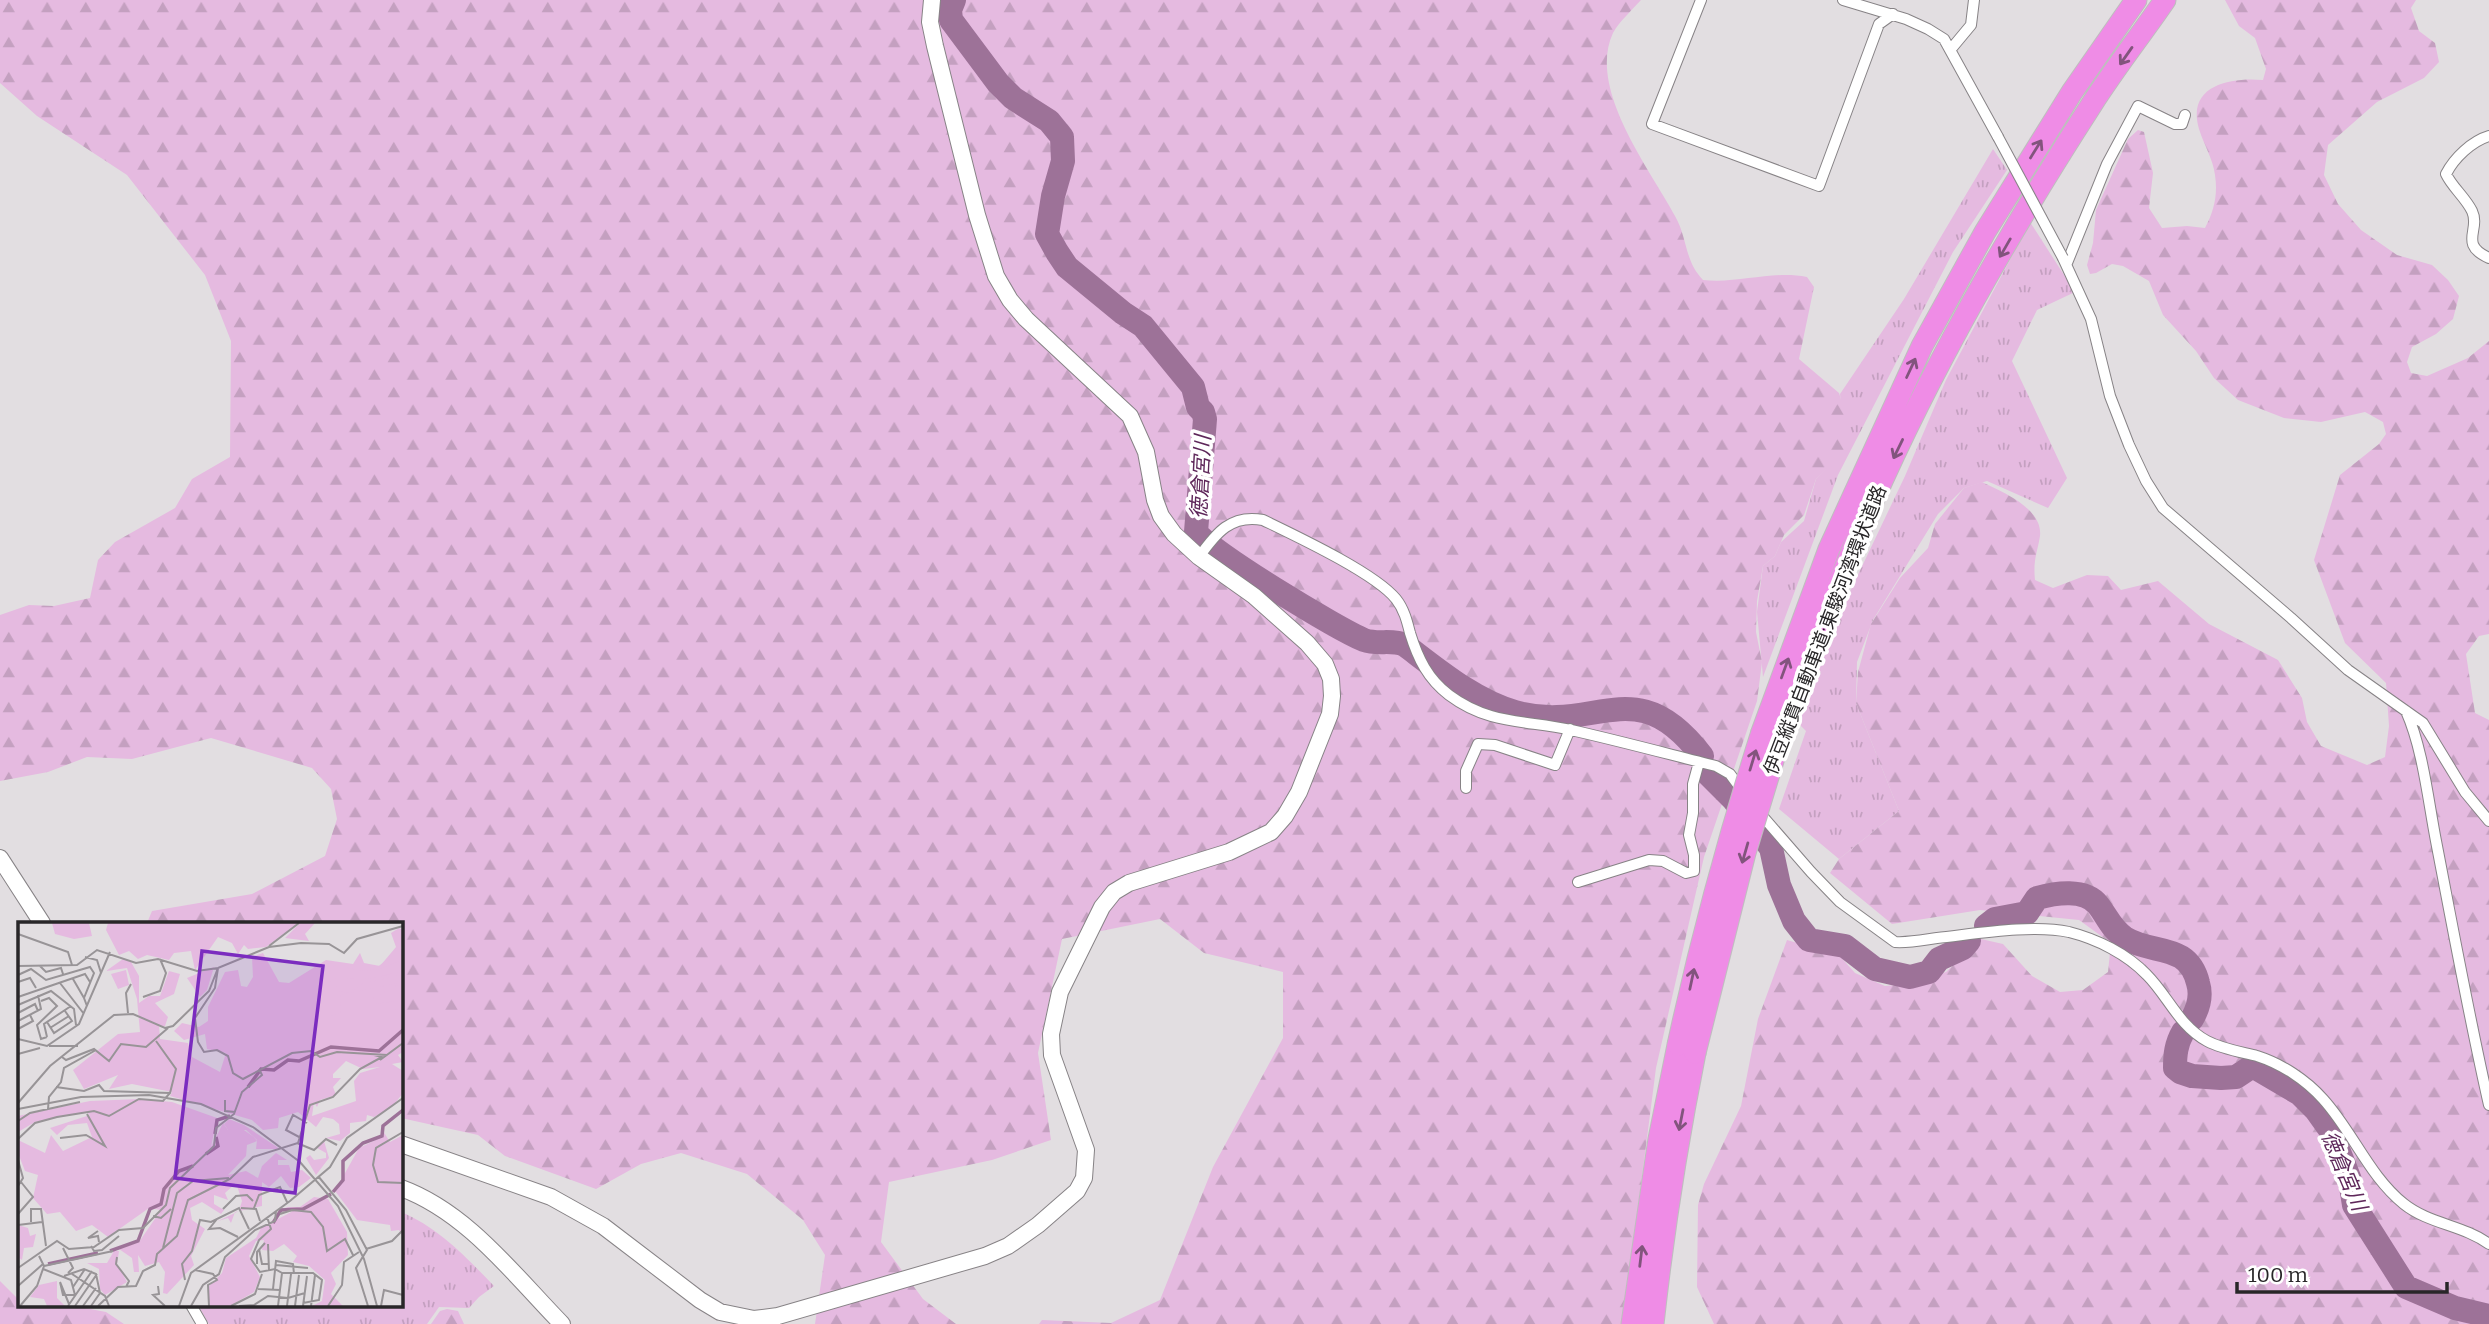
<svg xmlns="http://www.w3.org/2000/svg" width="2489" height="1324" viewBox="0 0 2489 1324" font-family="Bitter,'Noto Sans JP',serif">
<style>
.grass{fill:url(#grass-tufts)}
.forest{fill:url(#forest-firs)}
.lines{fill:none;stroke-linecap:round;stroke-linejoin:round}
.river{stroke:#9d7298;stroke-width:24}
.street-casing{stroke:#878386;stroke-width:12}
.secondary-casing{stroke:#878386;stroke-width:18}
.highway-casing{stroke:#bebebe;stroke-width:23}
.street{stroke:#fff;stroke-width:10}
.secondary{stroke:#fff;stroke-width:16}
.highway{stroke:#ef8ce6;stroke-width:21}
.street-bridge-casing{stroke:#878386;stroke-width:12;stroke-linecap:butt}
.highway-bridge-casing{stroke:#bebebe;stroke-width:23;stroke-linecap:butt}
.street-bridge{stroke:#fff;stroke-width:10}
.highway-bridge{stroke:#ef8ce6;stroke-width:21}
.oneway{stroke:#82547d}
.labels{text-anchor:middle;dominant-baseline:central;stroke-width:7;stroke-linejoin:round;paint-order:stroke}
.street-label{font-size:19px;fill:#282628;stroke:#fff}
.water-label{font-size:21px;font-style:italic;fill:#5e275a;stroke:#fff}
.inset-river{fill:none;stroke:#9d7298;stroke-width:3.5}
.inset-road{fill:none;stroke:#989497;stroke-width:2}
.view{fill:#7b2cbf;fill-opacity:0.15;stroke:#7b2cbf;stroke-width:3.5}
.inset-edge{fill:none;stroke:#282628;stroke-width:3.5}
</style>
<defs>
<pattern id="grass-tufts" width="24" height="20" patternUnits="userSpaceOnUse" patternTransform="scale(1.75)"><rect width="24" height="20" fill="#e5bae0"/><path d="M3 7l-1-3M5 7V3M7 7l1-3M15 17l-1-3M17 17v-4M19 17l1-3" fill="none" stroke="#c4a0c0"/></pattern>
<pattern id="forest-firs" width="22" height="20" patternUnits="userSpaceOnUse" patternTransform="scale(1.75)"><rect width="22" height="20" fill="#e5bae0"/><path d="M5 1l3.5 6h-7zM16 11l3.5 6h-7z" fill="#c4a0c0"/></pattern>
</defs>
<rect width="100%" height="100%" fill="#e2dee1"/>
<path class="grass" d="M 1993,149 L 2007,170 L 1953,252 L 1838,475 L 1763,677 L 1757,612 L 1763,566 L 1775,556 L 1781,542 L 1804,521 L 1816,479 L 1831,463 L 1843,425 L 1840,394 L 1904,299 Z
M 2030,222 L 2075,292 L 2037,310 L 2012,361 L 2067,478 L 2048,508 L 1987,481 L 1964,488 L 1938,514 L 1873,620 L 1857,662 L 1856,703 L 1899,811 L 1839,859 L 1779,809 L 1806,731 L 1797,722 L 1826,642 L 1905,476 L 1946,380 Z
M 401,1212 C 438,1227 467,1258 494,1286 L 479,1297 L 469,1308 L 439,1307 L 427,1324 L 209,1324 L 198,1305 L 401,1305 Z"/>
<path class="forest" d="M 0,0 L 1641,0 C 1632,10 1619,22 1613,33 C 1587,89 1650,169 1675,216 C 1688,239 1684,260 1703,280 C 1738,284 1773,270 1807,277 L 1814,287 L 1799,359 L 1839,393 L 1850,429 L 1843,453 L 1816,479 L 1804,515 L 1784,535 L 1775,556 L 1763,566 L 1757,601 L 1756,632 L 1762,662 L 1757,701 L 1704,857 L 1656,1068 L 1623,1324 L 1039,1324 L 1042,1320 L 1111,1323 L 1160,1300 L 1213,1167 L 1283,1038 L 1283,972 L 1204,953 L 1160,919 L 1062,939 L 1038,1053 L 1051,1140 L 992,1160 L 889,1182 L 881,1242 L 923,1299 L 956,1324 L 815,1324 L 825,1255 L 803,1220 L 747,1174 L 681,1153 L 641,1164 L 596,1189 L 505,1156 L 478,1135 L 401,1118 L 401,923 L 147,923 L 152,911 L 252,894 L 325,856 L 337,819 L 331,789 L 312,768 L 211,738 L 132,759 L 87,757 L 48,772 L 0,781 L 0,615 L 29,605 L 54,606 L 90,598 L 98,560 L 115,542 L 175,508 L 192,479 L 230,457 L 231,341 L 205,275 L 127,175 L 37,116 L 0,83 Z
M 2225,0 L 2416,0 L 2411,8 L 2419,31 L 2435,43 L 2439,62 L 2424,78 L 2377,102 L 2328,145 L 2324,175 L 2338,204 L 2361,230 L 2397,255 L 2432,265 L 2448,280 L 2459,296 L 2453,319 L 2436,334 L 2412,347 L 2407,362 L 2411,373 L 2427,376 L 2468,358 L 2489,341 L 2489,634 L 2479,636 L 2466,654 L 2475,713 L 2489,720 L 2489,1324 L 1714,1324 L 1697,1287 L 1698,1205 L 1704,1184 L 1741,1106 L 1758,1019 L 1787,940 L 1839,955 L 1855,973 L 1885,986 L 1907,984 L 1946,972 L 1981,939 L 2003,944 L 2032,976 L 2060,992 L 2083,990 L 2108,972 L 2111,943 L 2079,920 L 1980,910 L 1892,924 L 1830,873 L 1839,859 L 1899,811 L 1856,703 L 1858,672 L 1871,624 L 1900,578 L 1928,548 L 1935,524 L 1964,488 L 1982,482 C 2002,492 2043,508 2040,536 C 2037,554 2033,560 2035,580 L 2053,588 L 2087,575 L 2108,576 L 2121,590 L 2158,581 L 2209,624 L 2278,660 L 2302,698 L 2307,722 L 2321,746 L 2367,765 L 2385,757 L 2389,726 L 2386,683 L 2345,643 L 2314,560 L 2340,475 L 2379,444 L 2386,434 L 2383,422 L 2365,412 L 2321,422 L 2284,418 L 2238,400 L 2214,378 L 2196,351 L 2163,315 L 2149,281 L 2123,266 L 2112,264 L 2096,273 L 2090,274 L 2087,265 L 2093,243 L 2096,210 L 2128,139 L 2138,130 L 2144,132 L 2153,173 L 2149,208 L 2162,228 L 2187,226 L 2205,228 C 2214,211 2218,195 2215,175 C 2213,159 2204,145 2199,129 C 2186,85 2231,77 2263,80 L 2266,69 L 2255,38 L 2239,26 Z
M 0,1281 L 19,1300 L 19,1305 L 69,1305 L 106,1312 L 124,1324 L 0,1324 Z
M 447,1309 L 458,1311 L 464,1324 L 431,1324 L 440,1311 Z"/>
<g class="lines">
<path class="river" d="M 954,0 L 950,10 L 951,20 L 998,83 L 1013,98 L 1049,121 L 1062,137 L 1063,161 L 1053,196 L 1047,234 L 1057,252 L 1067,267 L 1123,313 L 1143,326 L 1193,387 L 1198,407 L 1203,412 L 1205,419 L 1196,532 C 1208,551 1338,629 1364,640 C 1378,645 1392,639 1405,645 C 1438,670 1475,701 1515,712 C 1596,735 1635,668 1702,756
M 1709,775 L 1733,799 L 1771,848 L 1779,885 L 1794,921 L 1809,940 L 1845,946 L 1875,969 L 1910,977 L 1929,972 L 1939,959 L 1963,948 L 1969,941
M 1986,926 L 1995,919 L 2027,913 L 2037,898 C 2055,893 2085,888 2098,905 C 2107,916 2111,929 2125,938 C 2152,955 2188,942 2198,983 C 2202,996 2199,1007 2192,1019
M 2183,1032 C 2176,1044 2175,1055 2175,1068 L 2180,1072 L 2192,1076 L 2221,1078 L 2236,1077 L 2248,1069 L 2254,1067 L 2300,1094 L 2316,1110 L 2331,1131 L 2350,1180 L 2354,1205 L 2406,1287 L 2455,1308 L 2489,1316"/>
<g class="street-casing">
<path id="street" d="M 1701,0 L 1652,124 L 1819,186 L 1879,24 L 1893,14
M 1843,0 L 1906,19 L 1928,29 L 1944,39 L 1998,137
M 1951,49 L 1971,25 L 1974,0
M 2489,136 C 2472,141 2454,158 2446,174 C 2452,187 2465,197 2472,211 C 2481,230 2458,244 2489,258
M 2063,258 L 2091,319 L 2110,396 L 2129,445 L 2146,481 L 2163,508 L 2291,618 L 2348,670 L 2423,723 L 2465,792 L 2489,821
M 2067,263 L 2107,164 L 2138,106 L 2175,124 L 2182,124 L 2185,115
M 1199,557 C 1216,533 1231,514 1263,520 C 1296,536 1375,573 1396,599 C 1404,609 1407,621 1410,633 C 1418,659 1428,679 1449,695 C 1489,725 1526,720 1571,730 C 1620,741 1668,754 1716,766 L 1730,774 L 1744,793
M 2406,711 C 2423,749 2428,800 2436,841 C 2453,929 2469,1017 2489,1105
M 1466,788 L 1466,771 L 1478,744 L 1495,745 L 1555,765 L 1570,729
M 1758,811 L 1811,872 L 1840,902 L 1895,942 C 1909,943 1923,940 1937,938 C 1975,934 2032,924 2069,932 C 2097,939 2127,954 2147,975 C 2168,996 2179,1026 2207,1041 C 2222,1049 2241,1052 2257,1056 C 2282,1064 2306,1080 2323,1099 C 2353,1132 2369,1176 2404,1204 C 2429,1224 2463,1225 2489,1244
M 1578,882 L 1649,860 L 1663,861 L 1686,873 L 1694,871 L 1694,855 L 1689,835 L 1693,813 L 1693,784 L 1699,762
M 191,1305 L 202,1324"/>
</g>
<g class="secondary-casing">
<path id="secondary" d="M 0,858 L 42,923
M 401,1144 L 551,1197 L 603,1226 L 700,1300 L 720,1312 L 754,1319 L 778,1316 L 985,1256 L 1008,1246 L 1038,1225 L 1077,1191 L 1084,1178 L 1086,1150 L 1052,1055 L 1051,1034 L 1060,992 L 1102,907 L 1114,892 L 1129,883 L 1229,852 L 1271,832 L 1285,816 L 1299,792 L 1330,714 L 1332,696 L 1331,679 L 1325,664 L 1307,643 L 1254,596 L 1199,557 L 1174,534 L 1161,516 L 1155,500 L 1146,452 L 1130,416 L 1026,319 L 1010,300 L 996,276 L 977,215 L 935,46 L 930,22 L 932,0
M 401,1188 C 467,1212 514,1275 562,1324"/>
</g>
<g class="highway-casing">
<path id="highway" d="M 1762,732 L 1829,549 L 1922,346 L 1985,232 L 2072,92 L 2136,0
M 1779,741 C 1815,645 1850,548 1894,455 C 1951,334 2019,217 2092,104 C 2115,68 2141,35 2165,0
M 1632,1324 L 1659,1139 L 1678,1045
M 1653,1324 C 1663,1233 1677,1143 1695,1053"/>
</g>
<use href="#street" class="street"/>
<use href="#secondary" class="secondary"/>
<use href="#highway" class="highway"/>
<g class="street-bridge-casing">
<path id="street-bridge" d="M 1998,137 L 2063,258"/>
</g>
<g class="highway-bridge-casing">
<path id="highway-bridge" d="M 1678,1045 C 1701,939 1729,836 1762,732
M 1695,1053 L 1745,853 L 1779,741"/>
</g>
<use href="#street-bridge" class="street-bridge"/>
<use href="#highway-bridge" class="highway-bridge"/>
</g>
<defs><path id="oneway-shaft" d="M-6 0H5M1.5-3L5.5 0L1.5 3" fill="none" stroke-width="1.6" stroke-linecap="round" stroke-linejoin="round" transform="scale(1.75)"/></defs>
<g class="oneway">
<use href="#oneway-shaft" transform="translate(2126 56) rotate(125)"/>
<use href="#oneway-shaft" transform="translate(2036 149) rotate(-58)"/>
<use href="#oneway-shaft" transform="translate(2005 248) rotate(120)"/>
<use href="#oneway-shaft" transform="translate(1911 368) rotate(-65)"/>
<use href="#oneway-shaft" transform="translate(1898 449) rotate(116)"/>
<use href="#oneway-shaft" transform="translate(1785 668) rotate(-70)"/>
<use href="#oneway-shaft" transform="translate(1753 760) rotate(-73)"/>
<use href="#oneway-shaft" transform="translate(1745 853) rotate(106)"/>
<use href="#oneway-shaft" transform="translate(1692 979) rotate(-78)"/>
<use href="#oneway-shaft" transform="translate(1681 1120) rotate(101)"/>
<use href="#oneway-shaft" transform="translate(1641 1256) rotate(-83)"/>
</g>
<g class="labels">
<g class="street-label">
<text transform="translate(1825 630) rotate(-69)">伊豆縦貫自動車道;東駿河湾環状道路</text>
</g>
<g class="water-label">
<text transform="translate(1201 477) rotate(-87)">徳倉宮川</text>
<text transform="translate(2344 1171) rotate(67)">徳倉宮川</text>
</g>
</g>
<g transform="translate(18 922)">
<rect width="385" height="385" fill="#e2dee1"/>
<path d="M 385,26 L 385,93 L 314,95 L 301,76 L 311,45 L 320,41 L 358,46 ZM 196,45 L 189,68 L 182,75 L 169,56 ZM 211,197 L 226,203 L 262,227 L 238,227 L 239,218 L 228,208 L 210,208 L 206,202 Z" fill="#e5bae0"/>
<path d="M 34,1 L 71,1 L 74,14 L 56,17 L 37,12 ZM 90,1 L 280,1 L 248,25 L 230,27 L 226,23 L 220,32 L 214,21 L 200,15 L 177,48 L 173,29 L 156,31 L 151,38 L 129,33 L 120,37 L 111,29 L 101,33 L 88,8 ZM 282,1 L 297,1 L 287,12 L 291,19 L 267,16 ZM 381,6 L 385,8 L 382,39 L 362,47 L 343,49 L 317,43 L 311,50 L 313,61 L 303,72 L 314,94 L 323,91 L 322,73 L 385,60 L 352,78 L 356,82 L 378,79 L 377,88 L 385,87 L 385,130 L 380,133 L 385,140 L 374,142 L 385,149 L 385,171 L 374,185 L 356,195 L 349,193 L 348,199 L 332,201 L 332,211 L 322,219 L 308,216 L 322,212 L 321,202 L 315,197 L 305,195 L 298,205 L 280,190 L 261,196 L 260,206 L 245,208 L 234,198 L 152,174 L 154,170 L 114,162 L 91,167 L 100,153 L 66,167 L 55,148 L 100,112 L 122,110 L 119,77 L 109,46 L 88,49 L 105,37 L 113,40 L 121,54 L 121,81 L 131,74 L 142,74 L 151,49 L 162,52 L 156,72 L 137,81 L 150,95 L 147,104 L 141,104 L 142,117 L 170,121 L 174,135 L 202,150 L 208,131 L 189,127 L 187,112 L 166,118 L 156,109 L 164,101 L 181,105 L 190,99 L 190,85 L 207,50 L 220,48 L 223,64 L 229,65 L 235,55 L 234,35 L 245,31 L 261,60 L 271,61 L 308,38 L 335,42 L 342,31 L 346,41 L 362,44 L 378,25 L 373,11 ZM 328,139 L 345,147 L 362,145 L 342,151 L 336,159 L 338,179 L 294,194 L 296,180 L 299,185 L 302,178 L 318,173 L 315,165 L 323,156 L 315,156 L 315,152 ZM 385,49 L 383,53 L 344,62 L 330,71 L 320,69 L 316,56 L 352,57 ZM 122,177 L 154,180 L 199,196 L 193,225 L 205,201 L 210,208 L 223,206 L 236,215 L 239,219 L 229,223 L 228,234 L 210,253 L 228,249 L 240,256 L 244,244 L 258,231 L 269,238 L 260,238 L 260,243 L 271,243 L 273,250 L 284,248 L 293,256 L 281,265 L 272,266 L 263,254 L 251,265 L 244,260 L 244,284 L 217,290 L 213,301 L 210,296 L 200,299 L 221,289 L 224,279 L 218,261 L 207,271 L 210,278 L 196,273 L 196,282 L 206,288 L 203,292 L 184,280 L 172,286 L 174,298 L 187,307 L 173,334 L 176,343 L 149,372 L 145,371 L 147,350 L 141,340 L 127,344 L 120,333 L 121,350 L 116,350 L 114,336 L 101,327 L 121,320 L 143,288 L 131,286 L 90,315 L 74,303 L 58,309 L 42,290 L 29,292 L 15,276 L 20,253 L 7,249 L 0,231 L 0,218 L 27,231 L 33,213 L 45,229 L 74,215 L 69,201 L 50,203 L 39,213 L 32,206 L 72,193 L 68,190 L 17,200 L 0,210 L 0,194 L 72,179 ZM 365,209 L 372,220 L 385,213 L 385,315 L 381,308 L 373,309 L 372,303 L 339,298 L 317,269 L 341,226 L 364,215 ZM 306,219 L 311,236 L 298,253 L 288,236 L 292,233 L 296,238 L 308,236 L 308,231 L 299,226 ZM 296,275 L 310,277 L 329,310 L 330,333 L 313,351 L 318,362 L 313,372 L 325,384 L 294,384 L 304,379 L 307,358 L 291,344 L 275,340 L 279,334 L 266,322 L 255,329 L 244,328 L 246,318 L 238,319 L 231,334 L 242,355 L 236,370 L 212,384 L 191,384 L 190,365 L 204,351 L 208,336 L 238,316 L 243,306 L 277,288 L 267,285 L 282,285 ZM 0,303 L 10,306 L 12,314 L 18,312 L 15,325 L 6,326 L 4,338 L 0,335 ZM 96,329 L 101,329 L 99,342 L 109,360 L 87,373 L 82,367 L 81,347 L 69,341 L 89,341 ZM 39,359 L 39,376 L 47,384 L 29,384 L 26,377 L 12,375 L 21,363 Z" fill="#e5bae0" fill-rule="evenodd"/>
<path d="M 108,48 L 111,63 L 100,67 L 93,52 Z" fill="#e5bae0"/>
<path class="inset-river" d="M 230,165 L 243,147 L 256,148 L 270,138 L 281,139 L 313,125 L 361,129 L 385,108M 197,212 L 199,198 L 212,194M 188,232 L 200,224 L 198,215M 315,270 L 325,258 L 325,239 L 345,221 L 364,214 L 365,204 L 385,188M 255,301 L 263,288 L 285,287 L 313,272M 92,329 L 120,319 L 132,287 L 143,282 L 146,267 L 161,249 L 175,244M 30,342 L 80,331"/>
<path class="inset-road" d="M 0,12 L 50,30 L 54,43M 251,24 L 281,1M 67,35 L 79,38 L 83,51M 0,44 L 59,43 L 79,28 L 118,41 L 140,37 L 179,49 L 200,46 L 251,25 L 283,21 L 311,22 L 326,31 L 339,17 L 385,4M 22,44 L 28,50 L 43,46 L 45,52M 200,46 L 197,66 L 177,96 L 180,120 L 186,130 L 199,128 L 210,134 L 215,151 L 225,157 L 274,131 L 293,129 L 302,135 L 319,130 L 369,133M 0,53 L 13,47 L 28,58 L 72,45 L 76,51 L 66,76 L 69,84M 55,57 L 66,76M 0,60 L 12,56 L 18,66M 42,61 L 66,92M 0,75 L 67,52 L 72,60M 125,75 L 142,69 L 148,51 L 142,37M 23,79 L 31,76 L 39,84 L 19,103 L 23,117 L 29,115M 0,83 L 33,69 L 56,87 L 58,103M 0,91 L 17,82 L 20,89M 110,91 L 108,71 L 113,62M 0,99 L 23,87 L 20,73M 29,100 L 36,111 L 54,99 L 47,89M 32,106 L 51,94M 0,107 L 15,99 L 12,93M 29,115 L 26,102 L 53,84M 0,117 L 29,124 L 61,102 L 92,30M 31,124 L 60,124M 0,132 L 22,126M 44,135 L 48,138 L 76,127 L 91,139 L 103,122 L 128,125 L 150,106M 362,138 L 385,121M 38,165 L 66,169 L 81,163 L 86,169 L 152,171M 207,178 L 207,189 L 217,190M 0,181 L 32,144 L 96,93 L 115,92 L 147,106 L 155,104 L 191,69 L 200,46M 0,187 L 63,175 L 131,173 L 183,182 L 235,205 L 282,240 L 320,284 L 346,337 L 359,384M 30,187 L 31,175 L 43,160 L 46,146 L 78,128M 0,199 L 12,191 L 62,180M 385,210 L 358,226 L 355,243 L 360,260 L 385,261M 42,216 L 68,213 L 87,224 L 69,192M 283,216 L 268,208 L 275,193 L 289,201M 0,217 L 17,201 L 39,195 L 76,189 L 91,194 L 121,177 L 145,179 L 152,171 L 158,147 L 138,119M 279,221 L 296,228 L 308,217 L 319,223M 0,238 L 5,256 L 0,264M 300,254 L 328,288 L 349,328 L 338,346 L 350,384M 223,286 L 238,287 L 242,299M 236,286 L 241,273 L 262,265 L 269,280M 205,287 L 218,274 L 229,273 L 235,279M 0,292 L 15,275 L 3,260M 262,292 L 274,288 L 293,290 L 305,305 L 309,329 L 327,317 L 335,333M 135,294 L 143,296 L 153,287M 249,295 L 253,307 L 241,318 L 233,337 L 242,350 L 257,347 L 264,351 L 260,384M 199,297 L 191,307 L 202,306 L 220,315M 13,300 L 13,287 L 23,287 L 28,324M 0,303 L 24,300M 80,309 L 70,316 L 80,314 L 81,320M 250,322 L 251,349M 73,324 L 76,329 L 84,328 L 101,314M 45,326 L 55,346 L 50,351M 145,326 L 159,271 L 175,259 L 211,256M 241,327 L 244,342 L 250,342M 348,327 L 374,319 L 385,308M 99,335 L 98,342 L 111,359 L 108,365M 239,342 L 239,330 L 247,321M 258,343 L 290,346M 26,344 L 95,329M 0,346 L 39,319 L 51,327 L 76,325 L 101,308 L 125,306 L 148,283 L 152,266 L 196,224 L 198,206 L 216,192 L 224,170 L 244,153 L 241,147M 25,347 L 53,358 L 57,373 L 45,373 L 42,360M 177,348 L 195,352 L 199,358 L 190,363 L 191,384M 264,351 L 295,351 L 304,358 L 301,378 L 285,381M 54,352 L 87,374 L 91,384M 46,354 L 66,347 L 78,352 L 82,371 L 73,384M 167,358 L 164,342 L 174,329 L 182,298 L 193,300 L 221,286 L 231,307M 42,360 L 51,382M 0,364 L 25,342M 140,364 L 141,372 L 135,373 L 147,384M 55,365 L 67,347M 240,367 L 262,368M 255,367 L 258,339 L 275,342 L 276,352M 2,384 L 19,364 L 26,344 L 21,334M 50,384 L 74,349M 57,384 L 79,352M 65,384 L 78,366M 80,384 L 100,365 L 118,364 L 125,349 L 137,343 L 139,332 L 159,314 L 170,278 L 212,257 L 235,235 L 280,221 L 292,183 L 315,175 L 342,147 L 364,135 L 356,133M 161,384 L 173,351 L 272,279 L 312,245 L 329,216 L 385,176M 173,384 L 185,363 L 201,352 L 207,335 L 237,308 L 257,299 L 258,289M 213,384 L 237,372 L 244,352M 221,384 L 236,383 L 250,374 L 270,376 L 287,371M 269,384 L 273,352M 277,384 L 281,353M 285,384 L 289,354M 293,384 L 297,353M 310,384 L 324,363 L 326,340 L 341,330M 363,384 L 366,368 L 385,373"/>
<path class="view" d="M 184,29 L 305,44 L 277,271 L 157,256 Z"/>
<rect width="385" height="385" class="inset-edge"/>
</g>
<path d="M2237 1282v10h210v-10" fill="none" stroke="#282628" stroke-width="3.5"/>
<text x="2248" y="1282" font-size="21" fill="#282628" stroke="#ffffff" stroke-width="5" paint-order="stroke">100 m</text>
</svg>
